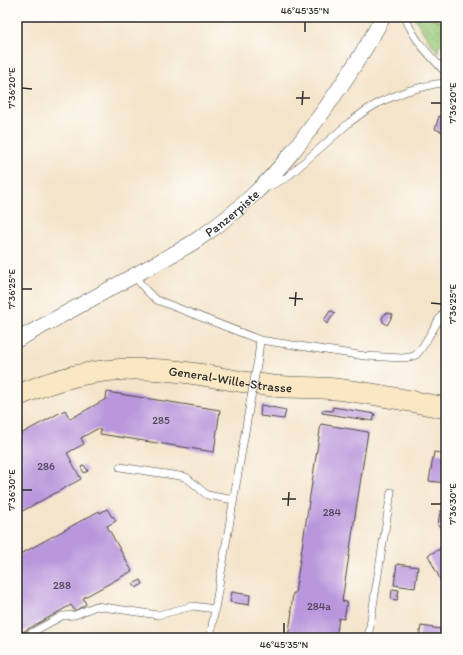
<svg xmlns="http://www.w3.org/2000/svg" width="463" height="655" viewBox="0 0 463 655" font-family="Itim,sans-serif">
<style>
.grass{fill:url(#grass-dots);stroke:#627a52}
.building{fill:#ba96dc}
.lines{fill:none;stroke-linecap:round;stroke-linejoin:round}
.lane-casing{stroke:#494743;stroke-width:8}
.street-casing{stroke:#494743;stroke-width:16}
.secondary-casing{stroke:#494743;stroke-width:22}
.lane{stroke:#fff;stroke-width:7}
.street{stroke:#fff;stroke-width:15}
.secondary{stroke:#fae7c3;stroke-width:21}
.lane-bridge-casing{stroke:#494743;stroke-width:8;stroke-linecap:butt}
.lane-bridge{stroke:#fff;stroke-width:7}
.ticks{fill:none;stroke:#2b2b2b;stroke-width:1.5}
.labels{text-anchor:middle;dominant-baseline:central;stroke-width:3;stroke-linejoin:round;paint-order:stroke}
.number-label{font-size:11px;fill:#4f4657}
.street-label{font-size:13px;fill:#2b2b2b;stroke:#fdfcf7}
.neatline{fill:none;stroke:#2b2b2b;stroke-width:1.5}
.ticks-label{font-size:10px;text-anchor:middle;fill:#2b2b2b}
</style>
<defs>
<pattern id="grass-dots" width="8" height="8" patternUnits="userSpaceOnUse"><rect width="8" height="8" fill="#9aca79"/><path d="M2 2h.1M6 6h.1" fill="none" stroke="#7ea463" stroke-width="1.8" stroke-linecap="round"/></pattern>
</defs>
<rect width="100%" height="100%" fill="#fdfcf7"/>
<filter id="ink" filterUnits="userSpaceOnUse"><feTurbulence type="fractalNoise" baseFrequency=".025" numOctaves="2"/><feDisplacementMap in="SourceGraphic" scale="8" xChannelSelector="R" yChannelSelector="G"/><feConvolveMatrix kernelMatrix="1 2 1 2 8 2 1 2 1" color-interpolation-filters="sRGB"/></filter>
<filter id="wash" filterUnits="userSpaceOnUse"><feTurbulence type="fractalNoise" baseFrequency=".012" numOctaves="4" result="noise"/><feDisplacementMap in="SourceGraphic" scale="16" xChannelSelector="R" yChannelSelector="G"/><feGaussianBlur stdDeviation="0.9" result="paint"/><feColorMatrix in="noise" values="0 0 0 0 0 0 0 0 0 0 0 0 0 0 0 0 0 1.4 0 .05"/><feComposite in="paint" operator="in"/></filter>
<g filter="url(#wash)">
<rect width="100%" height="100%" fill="#f4e4ca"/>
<path class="grass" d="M 414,17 L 433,17 L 433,19 L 446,22 L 446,46 L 439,45 L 438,52 L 429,41 Z"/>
<g id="blocks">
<path class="building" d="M 439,116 L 446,119 L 446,133 L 435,129 Z
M 330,311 L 332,311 L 335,313 L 327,324 L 325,322 L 324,320 Z
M 389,313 L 393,315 L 387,325 L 383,322 L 382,318 L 385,314 Z
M 107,392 L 220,410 L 214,452 L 100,434 L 101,430 L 97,429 L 81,438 L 84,444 L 67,453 L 81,479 L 17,514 L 17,436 L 65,410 L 70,419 L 106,399 Z
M 261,405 L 286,410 L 284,419 L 260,416 Z
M 333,407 L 375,414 L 373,421 L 322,413 L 323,410 L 332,411 Z
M 321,424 L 368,432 L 342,601 L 347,602 L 344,619 L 339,618 L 336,638 L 288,638 L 292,611 L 291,611 L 293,593 L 295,593 Z
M 434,452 L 446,454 L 446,483 L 429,481 Z
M 84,465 L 88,471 L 84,473 L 81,467 Z
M 107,509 L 112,517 L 113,516 L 116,521 L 107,526 L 132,571 L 83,598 L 86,604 L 75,611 L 71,605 L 17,635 L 17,556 L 99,511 L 100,513 Z
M 440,511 L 446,512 L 446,528 L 438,526 Z
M 446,546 L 446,578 L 441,581 L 428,555 Z
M 397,564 L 418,567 L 415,588 L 394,585 Z
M 141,580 L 143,584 L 136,588 L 133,584 Z
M 392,589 L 399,590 L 397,600 L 391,599 Z
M 232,592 L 250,595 L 249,605 L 230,602 Z
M 421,626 L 441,629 L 440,638 L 419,638 Z"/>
</g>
</g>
<g filter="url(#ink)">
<use href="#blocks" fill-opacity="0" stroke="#494743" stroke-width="1"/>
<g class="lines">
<g class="lane-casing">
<path id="lane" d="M 405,17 C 414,40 430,56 446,73
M 268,187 L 286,178 L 350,122 L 365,111 L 380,102 L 407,91 L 435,84 L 446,83
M 134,275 C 141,285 147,293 157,300 L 260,340 L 365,356 L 403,358 L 410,357 L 416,355 L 421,349 L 446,308
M 258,359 L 260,340
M 120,467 L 186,477 L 207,495 L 234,500
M 22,638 L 62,616 L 75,615 L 96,606 L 158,615 L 193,606 L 215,609
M 210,638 L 250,403
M 368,638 L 391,492"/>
</g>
<g class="street-casing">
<g id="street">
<path id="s1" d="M 17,340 L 175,253 C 184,248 193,243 201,237 C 219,225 237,210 253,195 C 280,170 303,139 325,109 C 346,79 366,49 383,17"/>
</g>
</g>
<g class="secondary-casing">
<g id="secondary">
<path id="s2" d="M 17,396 C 79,368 131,364 197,374 C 222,378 247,383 272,386 C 293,388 314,387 336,389 C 373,393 410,401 446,408"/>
</g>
</g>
<use href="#lane" class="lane"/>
<use href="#street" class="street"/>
<use href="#secondary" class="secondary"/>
<g class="lane-bridge-casing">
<path id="lane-bridge" d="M 250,403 L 258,359"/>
</g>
<use href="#lane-bridge" class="lane-bridge"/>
</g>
</g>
<path class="ticks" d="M 305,32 L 305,22M 22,88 L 32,89M 296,98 L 310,98M 431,103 L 441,103M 302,105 L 303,91M 22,289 L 32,289M 289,298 L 303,299M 431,303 L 441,304M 295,306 L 296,292M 22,490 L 32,490M 282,499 L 296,499M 431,504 L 441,504M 288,506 L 289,492M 284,633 L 284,623"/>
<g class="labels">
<g class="number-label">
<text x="161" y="420">285</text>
<text x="46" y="466">286</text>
<text x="332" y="512">284</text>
<text x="62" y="585">288</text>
<text x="319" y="606">284a</text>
</g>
<g class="street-label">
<text stroke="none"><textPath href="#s1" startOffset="250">Panzerpiste</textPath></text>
<text stroke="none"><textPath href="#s2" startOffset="218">General-Wille-Strasse</textPath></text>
</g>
</g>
<rect width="463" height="655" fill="none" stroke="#fdfcf7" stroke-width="44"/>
<rect x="22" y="22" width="419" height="611" class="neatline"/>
<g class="ticks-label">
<text x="305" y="14">46°45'35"N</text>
<text transform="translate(11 88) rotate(-90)" y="4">7°36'20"E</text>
<text transform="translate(452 103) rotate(-90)" y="4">7°36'20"E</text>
<text transform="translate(11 289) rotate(-90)" y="4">7°36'25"E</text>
<text transform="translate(452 304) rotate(-90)" y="4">7°36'25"E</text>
<text transform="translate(11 490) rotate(-90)" y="4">7°36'30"E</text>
<text transform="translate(452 504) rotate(-90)" y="4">7°36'30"E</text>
<text x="284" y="648">46°45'35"N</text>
</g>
</svg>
